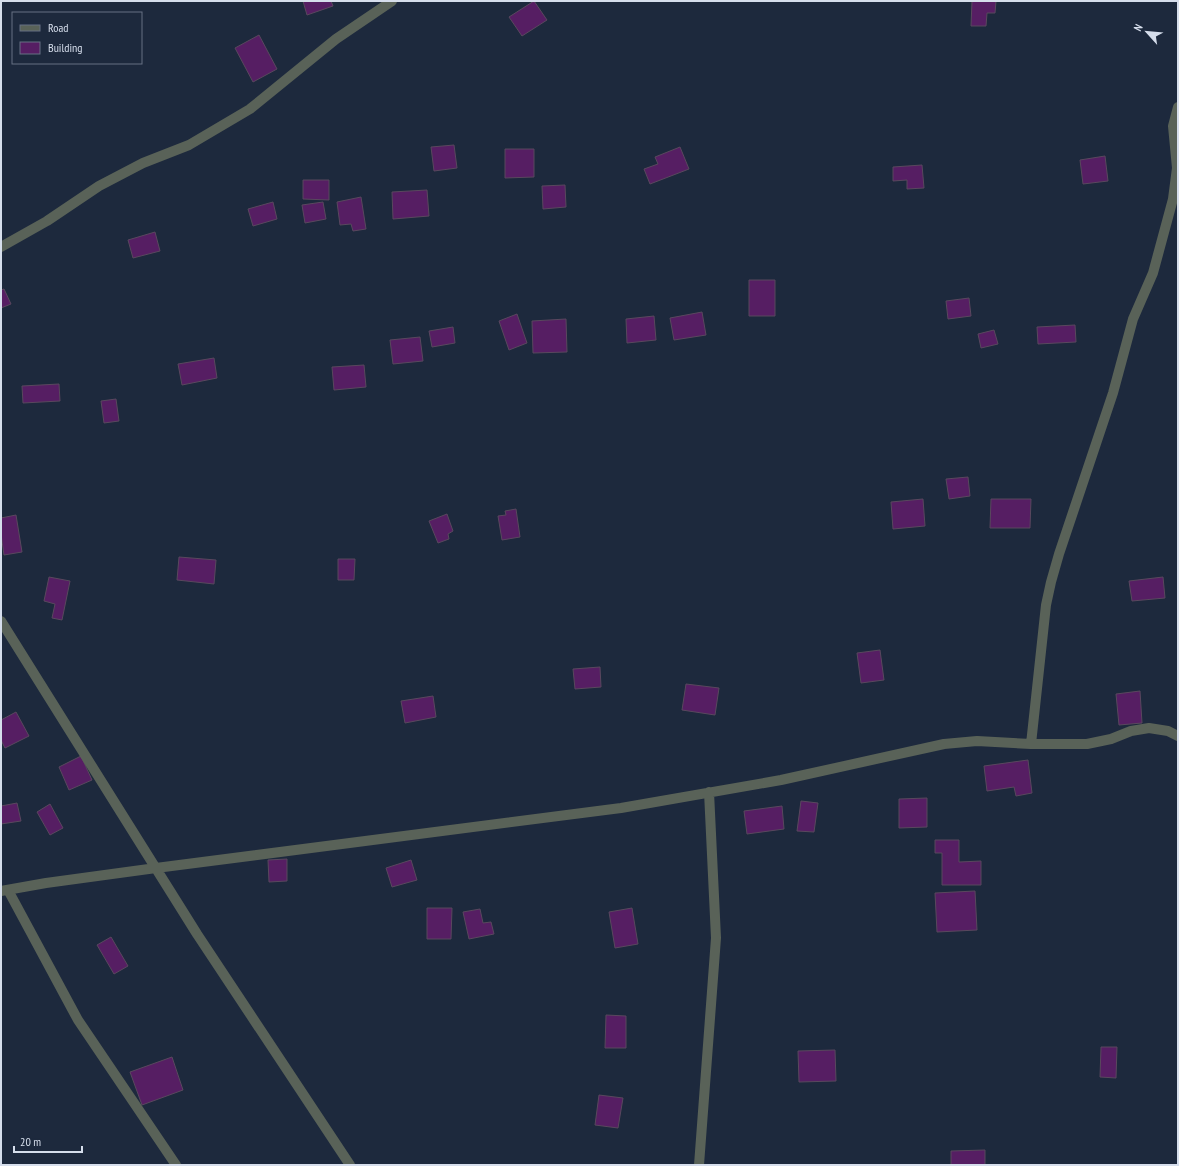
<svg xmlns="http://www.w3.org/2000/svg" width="1179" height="1166" viewBox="0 0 1179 1166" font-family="'PT Sans Narrow',sans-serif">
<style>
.building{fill:#561e63;stroke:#59485e}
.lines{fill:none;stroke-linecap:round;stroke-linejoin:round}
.minor{stroke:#596258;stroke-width:10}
</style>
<rect width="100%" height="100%" fill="#1d293d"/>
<path class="building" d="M 303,1 L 331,1 L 333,6 L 307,15 Z
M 534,1 L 547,20 L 522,36 L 509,17 Z
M 972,1 L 996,1 L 995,13 L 987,13 L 986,26 L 971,26 Z
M 259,35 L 277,69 L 253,82 L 235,48 Z
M 454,145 L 457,168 L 434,171 L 431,147 Z
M 680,147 L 689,169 L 650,184 L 644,169 L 658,164 L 655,157 Z
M 505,149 L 534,149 L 534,177 L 505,178 Z
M 1105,156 L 1108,181 L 1083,184 L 1080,160 Z
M 922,165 L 924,188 L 907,189 L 907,180 L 893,181 L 893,167 Z
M 303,180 L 329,180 L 329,200 L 303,199 Z
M 565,185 L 566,207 L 543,209 L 542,186 Z
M 427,190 L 429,216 L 393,219 L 392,192 Z
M 361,197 L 366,229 L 353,231 L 351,224 L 340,225 L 337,202 Z
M 273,202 L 277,219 L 253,226 L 248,209 Z
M 323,202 L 326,219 L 305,223 L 302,205 Z
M 155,232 L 160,251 L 133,258 L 128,240 Z
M 749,280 L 775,280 L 775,316 L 749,316 Z
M 4,289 L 11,304 L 1,308 L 1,290 Z
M 969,298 L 971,316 L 948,319 L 946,301 Z
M 702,312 L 706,335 L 674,340 L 670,318 Z
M 517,314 L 527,343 L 509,350 L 499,321 Z
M 654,316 L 656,340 L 627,343 L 626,319 Z
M 566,319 L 567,352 L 533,353 L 532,321 Z
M 1075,325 L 1076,342 L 1038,344 L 1037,327 Z
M 453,327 L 455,343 L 432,347 L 429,331 Z
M 994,330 L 998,344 L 981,348 L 978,334 Z
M 420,337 L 423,361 L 393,364 L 390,340 Z
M 214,358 L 217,378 L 182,385 L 178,364 Z
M 364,365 L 366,387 L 334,390 L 332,367 Z
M 59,384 L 60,401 L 23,403 L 22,386 Z
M 116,399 L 119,421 L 104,423 L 101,401 Z
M 968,477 L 970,496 L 949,499 L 946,479 Z
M 923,499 L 925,526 L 893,529 L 891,502 Z
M 991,499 L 1031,499 L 1030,528 L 990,528 Z
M 516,509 L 520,537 L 502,540 L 498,516 L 506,515 L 505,511 Z
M 447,514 L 453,531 L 448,534 L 449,539 L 438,543 L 429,521 Z
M 16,515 L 22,552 L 4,555 L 1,534 L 1,518 Z
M 179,557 L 216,560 L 214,584 L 177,580 Z
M 338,559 L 355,559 L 354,580 L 338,580 Z
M 49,577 L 70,581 L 62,620 L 52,618 L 55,604 L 44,601 Z
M 1163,577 L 1165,598 L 1132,601 L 1129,581 Z
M 880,650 L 884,680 L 861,683 L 857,653 Z
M 600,667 L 601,687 L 575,689 L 573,669 Z
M 686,684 L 719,688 L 715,715 L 682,710 Z
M 1140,691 L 1142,723 L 1119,725 L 1116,694 Z
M 433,696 L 436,717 L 405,723 L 401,701 Z
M 16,712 L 29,736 L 5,748 L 1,740 L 1,720 Z
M 81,756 L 92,780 L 69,790 L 59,767 Z
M 1028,760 L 1032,793 L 1016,796 L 1014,787 L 987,791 L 984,766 Z
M 927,798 L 927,827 L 899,828 L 899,799 Z
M 801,801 L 818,803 L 814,832 L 797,831 Z
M 17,803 L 21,821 L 1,824 L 1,806 Z
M 50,804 L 63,828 L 50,835 L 37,812 Z
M 782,806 L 784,829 L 747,834 L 744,811 Z
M 935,840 L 959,840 L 959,862 L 981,861 L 981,885 L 942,885 L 942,853 L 935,853 Z
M 287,859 L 287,881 L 269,882 L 268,860 Z
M 411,860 L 417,880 L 392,887 L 386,868 Z
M 975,891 L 977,930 L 937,932 L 935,893 Z
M 427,908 L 452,908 L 451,939 L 427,939 Z
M 632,908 L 638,944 L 615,948 L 609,912 Z
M 480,909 L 483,923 L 491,922 L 494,934 L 469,939 L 463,912 Z
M 111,937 L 128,966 L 114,974 L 97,945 Z
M 606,1015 L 626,1016 L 626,1048 L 605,1048 Z
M 1101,1047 L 1117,1047 L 1116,1078 L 1100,1077 Z
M 835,1050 L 836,1081 L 799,1082 L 798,1051 Z
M 172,1057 L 183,1090 L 142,1105 L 130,1072 Z
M 599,1095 L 623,1098 L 618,1128 L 595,1125 Z
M 985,1150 L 985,1165 L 951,1165 L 951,1151 Z"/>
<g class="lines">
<path class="minor" d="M 1,247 L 47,221 L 99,186 L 143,163 L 189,145 L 250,109 L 336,39 L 392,1
M 1,621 L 197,934 L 350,1165
M 1031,744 L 1046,605 L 1051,582 L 1059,554 L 1113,393 L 1133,319 L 1153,273 L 1173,199 L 1177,168 L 1173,126 L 1178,107
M 8,890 L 78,1020 L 176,1165
M 1,891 L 46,883 L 156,868 L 621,808 L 781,780 L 944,744 L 977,741 L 1031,744 L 1087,744 L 1111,739 L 1131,731 L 1149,728 L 1168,731 L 1178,736
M 699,1165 L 716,938 L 709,792"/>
</g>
<rect width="1179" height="1166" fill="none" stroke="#d6deec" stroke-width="4"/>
<rect x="12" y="12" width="130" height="52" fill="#1d293d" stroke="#677183"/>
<rect x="20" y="25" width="20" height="6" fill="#596258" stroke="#677183"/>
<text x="48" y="32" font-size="12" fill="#d6deec">Road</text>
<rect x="20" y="42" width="20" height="12" fill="#561e63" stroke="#677183"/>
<text x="48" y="52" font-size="12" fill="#d6deec">Building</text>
<g transform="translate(1147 32) rotate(297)" stroke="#1d293d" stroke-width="3" paint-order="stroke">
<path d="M0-3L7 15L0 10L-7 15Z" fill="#d6deec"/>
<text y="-6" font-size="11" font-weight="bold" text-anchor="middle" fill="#d6deec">N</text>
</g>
<path d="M14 1146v6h68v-6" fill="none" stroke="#d6deec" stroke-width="2"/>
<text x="20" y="1146" font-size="12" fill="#d6deec" stroke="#1d293d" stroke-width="3" paint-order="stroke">20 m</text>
</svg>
